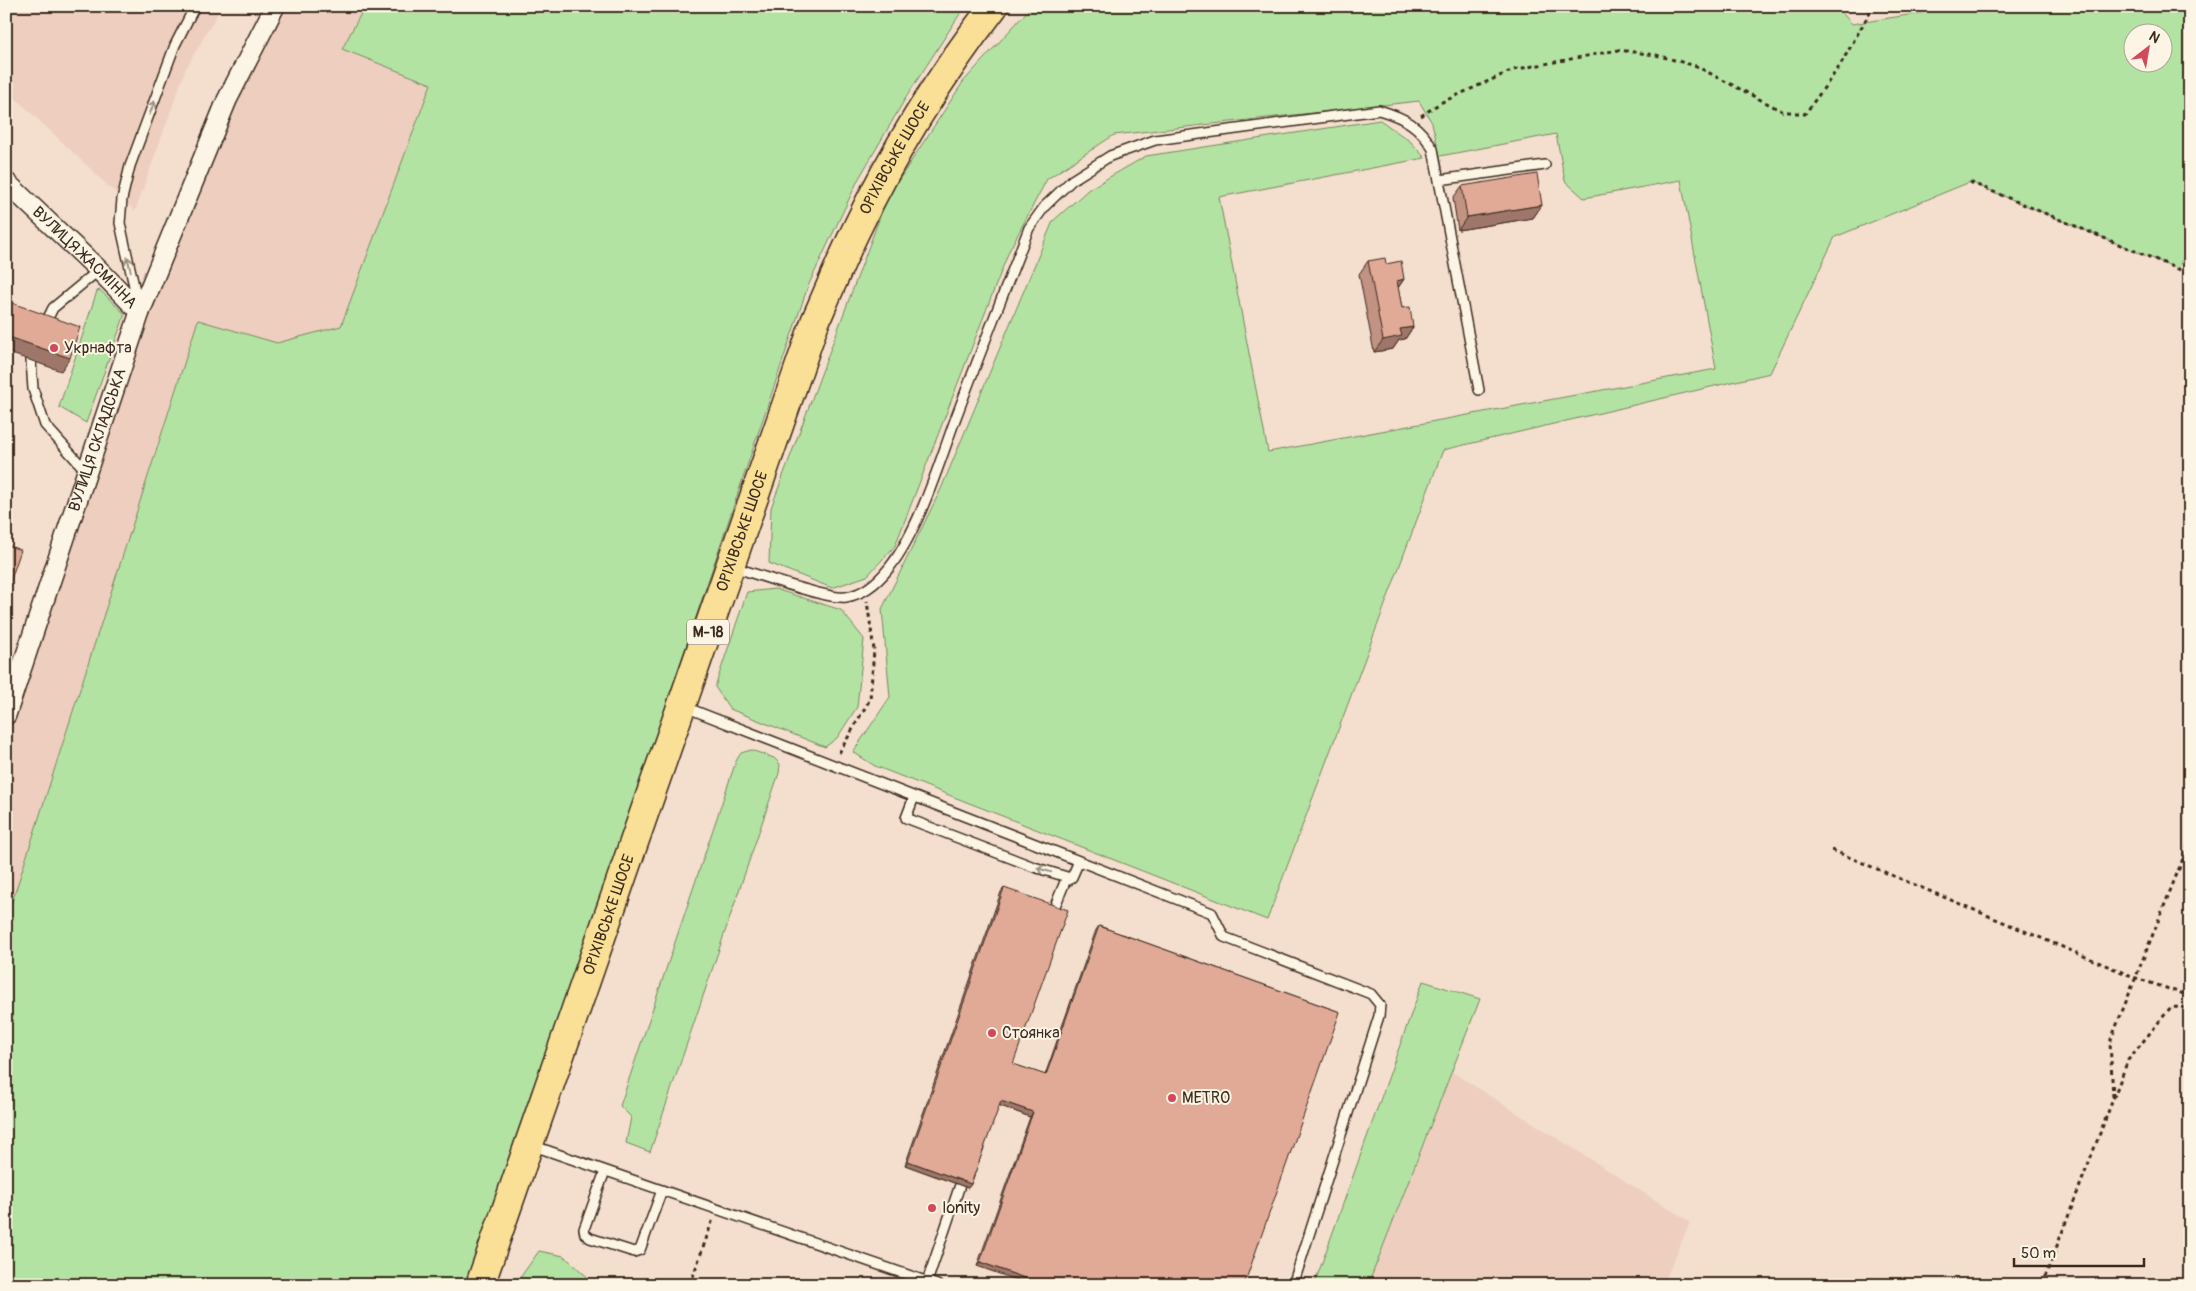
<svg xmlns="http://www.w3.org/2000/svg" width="2196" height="1291" viewBox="0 0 2196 1291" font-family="Pangolin,sans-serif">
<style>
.built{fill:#eecebe}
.green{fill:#b3e3a3;stroke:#778660;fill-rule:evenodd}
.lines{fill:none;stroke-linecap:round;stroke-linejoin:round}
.lane-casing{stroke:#3b2a1e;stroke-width:12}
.street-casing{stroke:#3b2a1e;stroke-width:22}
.highway-casing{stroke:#3b2a1e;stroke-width:31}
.path{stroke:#3b2a1e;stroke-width:3;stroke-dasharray:4 4;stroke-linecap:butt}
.lane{stroke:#fcf5e5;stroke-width:9}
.street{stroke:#fcf5e5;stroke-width:19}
.highway{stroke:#fadf96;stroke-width:28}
.wall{fill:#c29282;stroke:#3b2a1e}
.shaded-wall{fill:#9e776a;stroke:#3b2a1e}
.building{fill:#e1aa97;stroke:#3b2a1e}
.oneway{stroke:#9c9082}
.poi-dot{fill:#d1495b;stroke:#fcf5e5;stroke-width:2}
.labels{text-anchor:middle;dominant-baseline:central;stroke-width:4;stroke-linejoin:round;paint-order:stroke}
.shield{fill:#fcf5e5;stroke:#75675a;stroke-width:1}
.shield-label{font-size:15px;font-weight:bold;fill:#3b2a1e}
.street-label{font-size:16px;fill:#3b2a1e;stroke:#fcf5e5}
.poi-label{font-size:16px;fill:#3b2a1e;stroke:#fcf5e5;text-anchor:start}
</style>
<rect width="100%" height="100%" fill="#f4dece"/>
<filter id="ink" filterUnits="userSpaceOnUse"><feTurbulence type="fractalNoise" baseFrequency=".02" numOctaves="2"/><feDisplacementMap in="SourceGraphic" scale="10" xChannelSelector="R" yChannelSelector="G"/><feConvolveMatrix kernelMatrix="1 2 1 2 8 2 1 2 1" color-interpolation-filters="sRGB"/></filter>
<g filter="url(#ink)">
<path class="built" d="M 6,6 L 222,6 L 186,68 L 135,211 L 6,89 Z
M 275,6 L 365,6 L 342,49 L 431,84 L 341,326 L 277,343 L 198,321 L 6,921 L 6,715 L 140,312 Z
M 1452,1072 L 1690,1222 L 1663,1285 L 1368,1285 Z"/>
<path class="green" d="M 365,6 L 965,6 L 905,99 L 858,180 L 808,286 L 470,1285 L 6,1285 L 6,921 L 198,320 L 277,343 L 341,326 L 431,84 L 342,49 Z
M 1032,6 L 1836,6 L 1852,24 L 1964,6 L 2190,6 L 2190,242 L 2178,269 L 1970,182 L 1835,237 L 1770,373 L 1443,450 L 1267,920 L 875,766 L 853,752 L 890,697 L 882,609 L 941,489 L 1053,221 L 1089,189 L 1146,156 L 1380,120 L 1411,142 L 1425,158 L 1219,197 L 1268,452 L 1716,369 L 1681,180 L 1584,198 L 1565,181 L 1556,134 L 1440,156 L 1432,123 L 1419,101 L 1114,135 L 1047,179 L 1009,251 L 895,546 L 867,576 L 832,588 L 769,563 L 771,508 L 887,198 L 963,82 ZM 2134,32 L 2164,32 L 2164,62 L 2134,62 Z
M 100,290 L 125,314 L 86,423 L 59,407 L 97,291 Z
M 775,589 L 841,610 L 864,639 L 857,707 L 837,738 L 825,747 L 730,709 L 715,687 L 747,592 Z
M 751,750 L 774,758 L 780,764 L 779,773 L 650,1152 L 626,1143 L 631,1117 L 620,1106 L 736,761 L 741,753 Z
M 1423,981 L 1480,999 L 1368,1285 L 1314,1285 Z
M 539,1251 L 564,1256 L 593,1282 L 601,1285 L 515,1285 Z"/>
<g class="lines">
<g class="lane-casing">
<path id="lane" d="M 1439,180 L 1545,165
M 138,304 L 120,223 L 122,199 L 130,166 L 175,45 L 195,6
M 44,326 L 53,308 L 99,270
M 31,360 L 33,389 L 45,425 L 87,472
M 733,567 C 754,573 828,600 846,597 C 864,594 878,582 889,568 C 918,532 939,464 955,420 C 979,356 1004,292 1029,228 L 1045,206 L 1072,180 L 1110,156 L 1155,140 L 1379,110 C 1405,118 1419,125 1433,149 L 1479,390
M 685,707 L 1212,913 L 1224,937 L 1371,994 L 1380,1005 L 1379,1016 L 1293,1285
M 914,797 L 906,818 L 1034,867 L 1067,877 L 1069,880 L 1072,877 L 1079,861
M 1053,911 L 1067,877
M 531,1145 L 937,1285
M 605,1171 L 584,1229 L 585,1234 L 590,1238 L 634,1252 L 640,1250 L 662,1190
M 926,1285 L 960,1185"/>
</g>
<g class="street-casing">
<g id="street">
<path id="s1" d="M 6,182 L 99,270 L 140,312"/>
<path id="s2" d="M 6,715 L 140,312 L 227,100 L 275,6"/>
</g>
</g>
<g class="highway-casing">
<g id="highway">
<path id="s3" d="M 480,1285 L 815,322 C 828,292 841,261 855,232 C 893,152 940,76 994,6"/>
</g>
</g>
<path class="path" d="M 1421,116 L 1440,103 L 1513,70 L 1618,50 L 1656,55 L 1696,66 L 1782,111 L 1805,114 L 1839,67 L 1869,14 L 1872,6
M 1970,182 L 2190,274
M 839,753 L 870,699 L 874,650 L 867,601
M 1832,850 L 2136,978 L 2190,996
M 2113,1097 L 2110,1042 L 2190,841
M 690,1285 L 713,1219
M 2042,1285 L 2128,1060 L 2171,1007 L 2190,1008"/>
<use href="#lane" class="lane"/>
<use href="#street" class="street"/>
<use href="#highway" class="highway"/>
</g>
<path class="wall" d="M 6,6 L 17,6 L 6,17 Z
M 1462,186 L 1542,205 L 1533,218 L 1458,230 L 1453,198 Z
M 1368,261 L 1386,264 L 1404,279 L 1398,288 L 1402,308 L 1413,327 L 1405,339 L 1399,340 L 1393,349 L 1374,352 L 1359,274 Z
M 1004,888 L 1013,1064 L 1045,1075 L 1096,930 L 1099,926 L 1340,1012 L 977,1266 L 1030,1117 L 999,1105 L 971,1184 L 968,1188 L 905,1165 L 1001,892 Z"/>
<path class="shaded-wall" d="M 13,6 L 17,6 L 6,17 L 6,15 Z
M 1542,205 L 1533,218 L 1458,230 L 1467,217 Z
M 1404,279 L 1395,292 L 1397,281 Z
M 1413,327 L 1405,339 L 1399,340 L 1393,349 L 1374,352 L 1383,340 L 1400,329 Z
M 6,336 L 70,358 L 61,371 L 6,352 Z
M 1001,1101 L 1033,1112 L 1030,1117 L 998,1105 Z
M 908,1161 L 971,1184 L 968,1188 L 905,1165 Z
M 980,1262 L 1044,1285 L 1030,1285 L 977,1266 Z"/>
<path class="building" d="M 6,6 L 13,6 L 10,10 Z
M 1537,174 L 1542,205 L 1467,217 L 1462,186 Z
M 1385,258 L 1386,264 L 1401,261 L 1404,279 L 1397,281 L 1402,308 L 1410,307 L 1413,327 L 1400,329 L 1402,336 L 1383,340 L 1368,261 Z
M 6,301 L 80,327 L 70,358 L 6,336 Z
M 6,545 L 21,550 L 6,594 Z
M 1004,888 L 1068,910 L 1013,1064 L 1046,1075 L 1099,926 L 1340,1012 L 1244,1285 L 1044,1285 L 980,1262 L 1033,1112 L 1001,1101 L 971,1184 L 908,1161 Z"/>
<defs><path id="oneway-shaft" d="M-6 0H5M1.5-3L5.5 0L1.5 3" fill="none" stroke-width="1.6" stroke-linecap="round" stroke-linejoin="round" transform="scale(1.25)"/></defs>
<g class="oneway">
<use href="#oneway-shaft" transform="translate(152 108) rotate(-70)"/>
<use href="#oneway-shaft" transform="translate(129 264) rotate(-103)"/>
<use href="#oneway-shaft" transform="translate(1044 870) rotate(-163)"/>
</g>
</g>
<g class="poi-dot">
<circle cx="54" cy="348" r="5"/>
<circle cx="992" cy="1033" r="5"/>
<circle cx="1172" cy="1098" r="5"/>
<circle cx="932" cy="1208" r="5"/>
</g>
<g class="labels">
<rect class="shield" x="687" y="619.5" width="42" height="25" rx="4"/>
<g class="shield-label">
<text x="708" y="632">М-18</text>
</g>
<g class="street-label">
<text stroke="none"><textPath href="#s3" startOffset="1202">ОРІХІВСЬКЕ ШОСЕ</textPath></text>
<text stroke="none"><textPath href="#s1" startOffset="109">ВУЛИЦЯ ЖАСМІННА</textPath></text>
<text stroke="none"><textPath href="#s2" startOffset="290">ВУЛИЦЯ СКЛАДСЬКА</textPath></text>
<text stroke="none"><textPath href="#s3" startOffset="798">ОРІХІВСЬКЕ ШОСЕ</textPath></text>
<text stroke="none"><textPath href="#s3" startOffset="392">ОРІХІВСЬКЕ ШОСЕ</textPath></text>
</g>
<g class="poi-label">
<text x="64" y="348">Укрнафта</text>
<text x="1002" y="1033">Стоянка</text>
<text x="1182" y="1098">METRO</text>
<text x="942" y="1208">Ionity</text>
</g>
</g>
<rect width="2196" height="1291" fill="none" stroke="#fcf5e5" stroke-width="25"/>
<rect x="12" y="12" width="2171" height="1266" fill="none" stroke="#3b2a1e" stroke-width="2" filter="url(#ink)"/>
<g transform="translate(2148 48) rotate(31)"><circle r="24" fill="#fcf5e5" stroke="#afa495"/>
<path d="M0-4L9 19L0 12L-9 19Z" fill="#d1495b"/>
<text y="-8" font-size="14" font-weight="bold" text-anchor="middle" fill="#3b2a1e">N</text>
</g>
<path d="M2014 1258v8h130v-8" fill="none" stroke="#3b2a1e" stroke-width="2.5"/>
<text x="2021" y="1258" font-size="15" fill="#3b2a1e" stroke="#fcf5e5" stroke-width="4" paint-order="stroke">50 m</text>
</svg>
